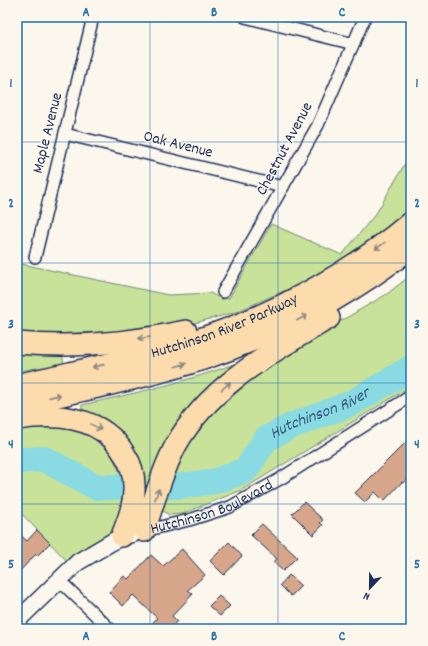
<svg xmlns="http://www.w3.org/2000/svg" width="428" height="646" viewBox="0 0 428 646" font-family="Dekko,sans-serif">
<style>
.green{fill:#c8e299;stroke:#72887c}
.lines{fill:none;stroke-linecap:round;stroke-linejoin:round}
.river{stroke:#89dae2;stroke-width:26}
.building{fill:#d7a68a;stroke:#1b2f5e}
.street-casing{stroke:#1b2f5e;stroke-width:14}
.secondary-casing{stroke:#1b2f5e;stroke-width:19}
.highway-casing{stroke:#1b2f5e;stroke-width:24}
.street{stroke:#fbf7ec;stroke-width:11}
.secondary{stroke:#fbf7ec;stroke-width:16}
.highway{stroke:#fcdcac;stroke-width:21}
.oneway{stroke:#8c8685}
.grid{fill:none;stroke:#1f6fb2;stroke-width:1;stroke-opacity:0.55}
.labels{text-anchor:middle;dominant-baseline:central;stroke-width:3;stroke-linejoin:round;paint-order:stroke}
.street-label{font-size:16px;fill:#1b2f5e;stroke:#fbf7ec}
.water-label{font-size:17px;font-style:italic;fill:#365a7f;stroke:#fbf7ec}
.neatline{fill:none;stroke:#1f6fb2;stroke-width:1.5}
.grid-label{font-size:13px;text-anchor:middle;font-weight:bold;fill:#1f6fb2}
</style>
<rect width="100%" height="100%" fill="#fbf7ec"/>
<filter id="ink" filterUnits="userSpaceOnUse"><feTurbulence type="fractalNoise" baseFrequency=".025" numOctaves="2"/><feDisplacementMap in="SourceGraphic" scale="8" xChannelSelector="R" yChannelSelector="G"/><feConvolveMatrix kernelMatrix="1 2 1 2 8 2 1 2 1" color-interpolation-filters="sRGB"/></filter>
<g filter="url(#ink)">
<path class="green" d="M 411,153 L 411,211 L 389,229 L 329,271 L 236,312 L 176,328 L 127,335 L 17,335 L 17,263 L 168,295 L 210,293 L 222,299 L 229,298 L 271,224 L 342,255 L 377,212 Z
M 411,275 L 411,386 L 242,490 L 182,514 L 169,515 L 163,511 L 160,502 L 180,451 L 212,414 L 257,375 L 303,343 L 387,294 Z
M 17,353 L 62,354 L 64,364 L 30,369 L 17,372 Z
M 239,362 L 241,363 L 143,511 L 141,474 L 81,414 L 82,405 C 135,393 188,382 239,362 Z
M 26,428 L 63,428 L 89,435 L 110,452 L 123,478 L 122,507 L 116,528 L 110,534 L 67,561 L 17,509 L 17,430 Z"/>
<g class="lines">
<g class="river">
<path d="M 17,461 L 44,459 L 96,487 L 124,487"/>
<path id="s1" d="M 171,486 L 181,486 L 216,481 L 246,470 L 266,439 L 291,426 L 350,404 L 411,368"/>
</g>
</g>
<path class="building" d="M 411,437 L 411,475 L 403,483 L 402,482 L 384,501 L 375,492 L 365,502 L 355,493 Z
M 304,502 L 323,520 L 320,523 L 323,525 L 313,535 L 292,514 Z
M 262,524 L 297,557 L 283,571 L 273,562 L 277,559 L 251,535 Z
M 37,530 L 50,543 L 37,556 L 36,554 L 17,574 L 17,532 L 27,541 Z
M 229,542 L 242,556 L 224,575 L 210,561 Z
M 182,549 L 205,575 L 188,590 L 193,594 L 172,616 L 177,621 L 170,629 L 147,629 L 157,618 L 133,595 L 123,606 L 109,592 L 124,576 L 128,579 L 151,555 L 163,566 Z
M 289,575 L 301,586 L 291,596 L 280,585 Z
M 219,596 L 230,606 L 220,616 L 209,606 Z"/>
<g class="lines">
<g class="street-casing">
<g id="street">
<path d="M 245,17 L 354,44"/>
<path d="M 65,134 L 283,187"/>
<path d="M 35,257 L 93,17"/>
<path d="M 223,292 L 318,125 L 365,17"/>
<path id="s2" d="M 144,531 L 189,520 L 230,507 L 280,479 L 411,396"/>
<path d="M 59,580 L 110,629"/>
</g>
</g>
<g class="secondary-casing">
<path id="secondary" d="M 17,621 L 78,562 L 122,536 L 133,534"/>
</g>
<g class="highway-casing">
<g id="highway">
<path d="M 17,343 C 73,348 131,343 186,331"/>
<path id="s3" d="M 17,385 C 76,371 136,360 194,341 C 273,315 347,276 411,222"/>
<path d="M 17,405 C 79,391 142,379 203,359 C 278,334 349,296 411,248"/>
<path d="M 17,419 C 57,413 103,416 125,455 C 131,464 134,475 134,486 C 135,504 128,520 122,536"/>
<path d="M 144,531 C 154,502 162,471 176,445 C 210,384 273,352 329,318"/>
</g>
</g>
<use href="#street" class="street"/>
<use href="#secondary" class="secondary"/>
<use href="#highway" class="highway"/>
</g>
<defs><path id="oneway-shaft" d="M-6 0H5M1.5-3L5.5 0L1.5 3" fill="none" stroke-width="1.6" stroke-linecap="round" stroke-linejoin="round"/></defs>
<g class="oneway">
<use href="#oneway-shaft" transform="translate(380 246) rotate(144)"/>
<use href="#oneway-shaft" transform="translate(302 318) rotate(-27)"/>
<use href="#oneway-shaft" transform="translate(144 338) rotate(172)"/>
<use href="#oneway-shaft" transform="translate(181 365) rotate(-16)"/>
<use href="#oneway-shaft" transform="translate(98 366) rotate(167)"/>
<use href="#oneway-shaft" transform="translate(226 386) rotate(-41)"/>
<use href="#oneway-shaft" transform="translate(55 396) rotate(-13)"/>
<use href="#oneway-shaft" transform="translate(96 427) rotate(29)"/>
<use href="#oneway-shaft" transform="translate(157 494) rotate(-70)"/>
</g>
</g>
<path class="grid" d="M 150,17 L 150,629M 278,17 L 278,629M 17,142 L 411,142M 17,263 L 411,263M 17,383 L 411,383M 17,504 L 411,504"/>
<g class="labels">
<g class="street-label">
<text transform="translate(48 133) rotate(-76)">Maple Avenue</text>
<text transform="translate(178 145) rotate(14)">Oak Avenue</text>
<text transform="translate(285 149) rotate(-62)">Chestnut Avenue</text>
<text stroke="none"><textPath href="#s3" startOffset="216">Hutchinson River Parkway</textPath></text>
<text stroke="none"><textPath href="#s2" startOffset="72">Hutchinson Boulevard</textPath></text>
</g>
<g class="water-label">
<text stroke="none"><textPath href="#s1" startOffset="174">Hutchinson River</textPath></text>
</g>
</g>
<rect width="428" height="646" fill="none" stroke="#fbf7ec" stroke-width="44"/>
<g transform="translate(370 588) rotate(202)" stroke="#fbf7ec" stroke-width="3" paint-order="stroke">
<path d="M0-3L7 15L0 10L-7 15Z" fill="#1b2f5e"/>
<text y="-6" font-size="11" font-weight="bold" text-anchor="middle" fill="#1b2f5e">N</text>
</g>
<rect x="22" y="22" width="384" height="602" class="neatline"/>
<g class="grid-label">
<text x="86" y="16">A</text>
<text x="214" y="16">B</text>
<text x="342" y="16">C</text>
<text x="11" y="87">1</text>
<text x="417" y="87">1</text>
<text x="11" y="207">2</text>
<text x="417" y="207">2</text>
<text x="11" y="328">3</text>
<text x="417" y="328">3</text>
<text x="11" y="448">4</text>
<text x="417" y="448">4</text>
<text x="11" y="568">5</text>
<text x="417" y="568">5</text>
<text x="86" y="640">A</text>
<text x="214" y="640">B</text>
<text x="342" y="640">C</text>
</g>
</svg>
